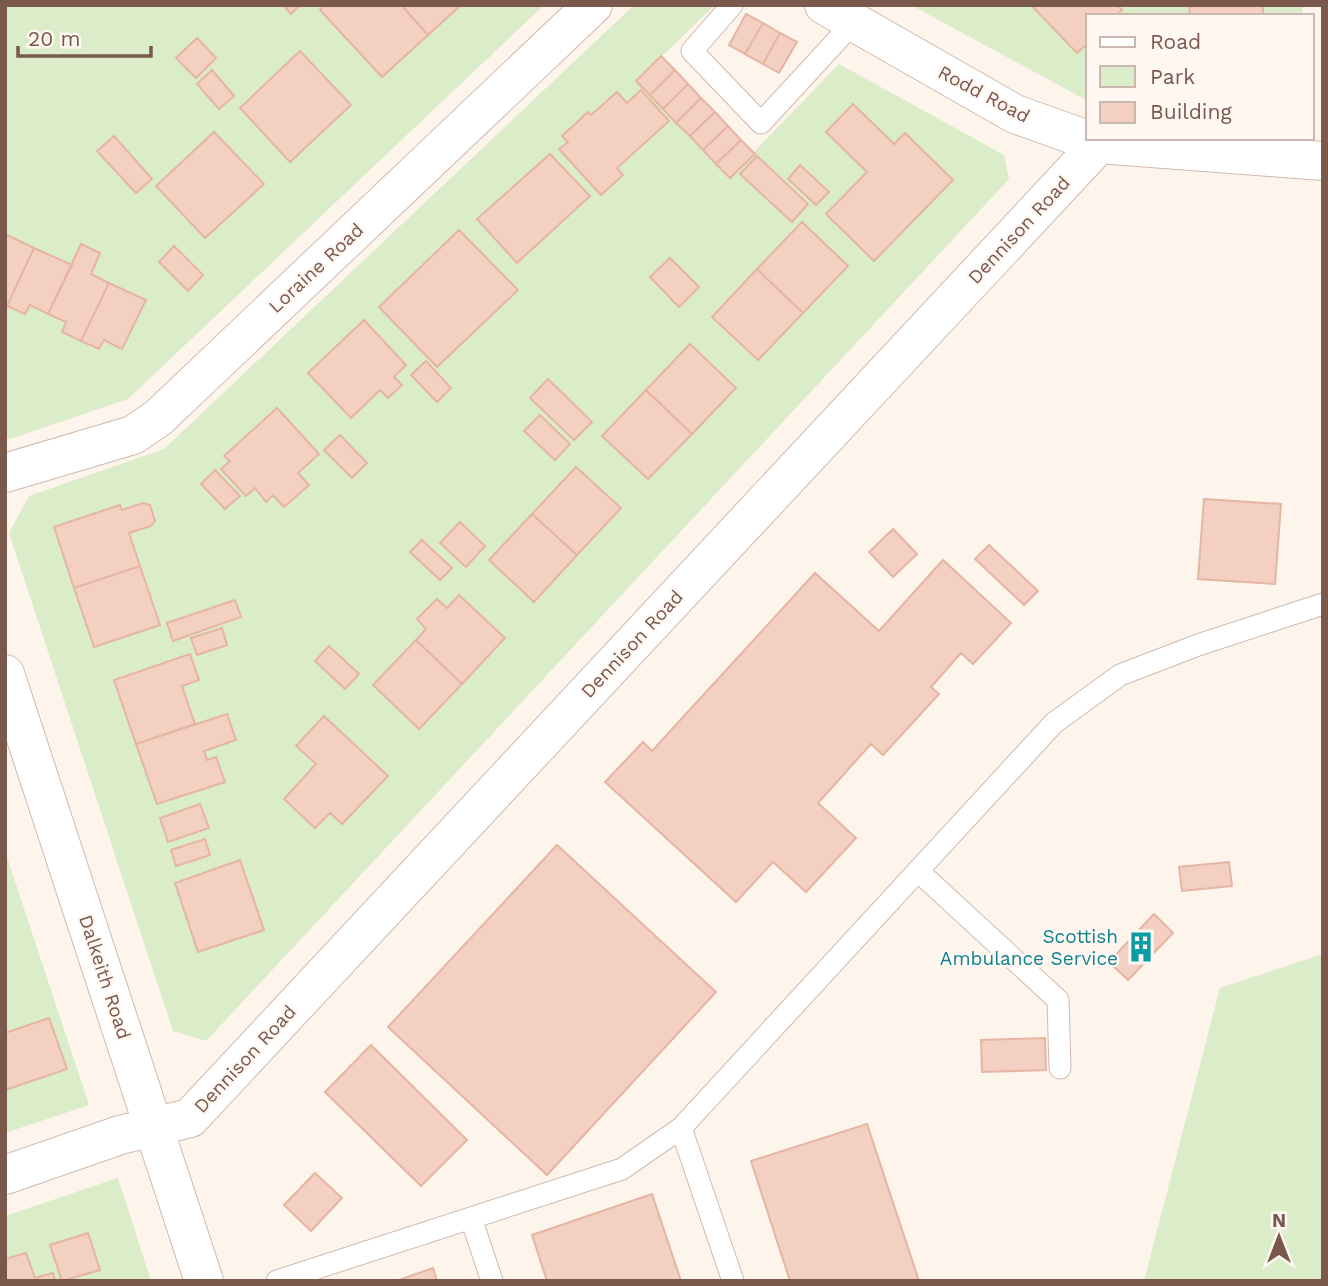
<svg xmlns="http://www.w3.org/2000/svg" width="1328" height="1286" viewBox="0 0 1328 1286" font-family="'Work Sans',sans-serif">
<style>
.green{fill:#daecc8}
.building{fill:#f3d0c2;stroke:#e6b5a1;stroke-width:2}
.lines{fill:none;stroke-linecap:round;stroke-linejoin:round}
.service-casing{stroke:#d1baaf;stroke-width:23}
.minor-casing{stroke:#d1baaf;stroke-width:40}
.service{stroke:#fff;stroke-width:21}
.minor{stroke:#fff;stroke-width:38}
.labels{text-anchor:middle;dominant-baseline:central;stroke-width:5;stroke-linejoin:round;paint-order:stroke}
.street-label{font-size:19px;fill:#7a584c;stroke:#fff8f2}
.culture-label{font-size:19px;fill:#0d838f;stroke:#fff8f2;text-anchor:end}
</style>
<rect width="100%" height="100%" fill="#fdf4eb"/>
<path class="green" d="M 5,5 L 544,5 L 128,399 L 10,439 L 5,437 Z
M 634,5 L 715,5 L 636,81 L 729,178 L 839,64 L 1004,155 L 1009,179 L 206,1041 L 173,1031 L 9,533 L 29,496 L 164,449 Z
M 911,5 L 1303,5 L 1302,16 L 1088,16 L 1088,101 Z
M 5,851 L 89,1105 L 5,1133 Z
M 1323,954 L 1323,1281 L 1144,1281 L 1220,988 Z
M 118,1178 L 151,1281 L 5,1281 L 5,1216 Z"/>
<path class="building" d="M 283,5 L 300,5 L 291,14 Z
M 325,5 L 401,5 L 428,35 L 382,77 L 320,10 Z
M 401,5 L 461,5 L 428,35 Z
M 1031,5 L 1117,5 L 1122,10 L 1116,16 L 1088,16 L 1088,43 L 1077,53 Z
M 1190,5 L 1263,5 L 1263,16 L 1189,16 Z
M 746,14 L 763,23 L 745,54 L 729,45 Z
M 763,23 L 780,33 L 763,64 L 745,54 Z
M 780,33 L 797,42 L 779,73 L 763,64 Z
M 197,38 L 216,58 L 196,78 L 176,58 Z
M 300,51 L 351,105 L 290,162 L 240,108 Z
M 661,56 L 675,70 L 650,95 L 636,81 Z
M 212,70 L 234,96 L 219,109 L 197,84 Z
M 675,70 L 688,84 L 663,109 L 650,95 Z
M 688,84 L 701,98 L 676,123 L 663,109 Z
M 641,90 L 669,121 L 617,168 L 623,175 L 601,195 L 559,149 L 568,142 L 562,136 L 588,112 L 591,115 L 617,92 L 627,103 Z
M 701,98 L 715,112 L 690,136 L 676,123 Z
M 853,104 L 894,144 L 905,133 L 953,180 L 874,261 L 826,214 L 867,172 L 826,132 Z
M 715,112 L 728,126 L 703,150 L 690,136 Z
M 728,126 L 741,140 L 716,164 L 703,150 Z
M 214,132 L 264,184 L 205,238 L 156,186 Z
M 114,136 L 152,179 L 136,193 L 97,151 Z
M 741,140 L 755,154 L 730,178 L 716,164 Z
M 550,154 L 590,196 L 517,263 L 477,219 Z
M 757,156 L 808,204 L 792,222 L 740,174 Z
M 800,165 L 829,192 L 816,205 L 788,179 Z
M 802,222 L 848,266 L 803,313 L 757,269 Z
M 459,230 L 518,290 L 437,367 L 379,307 Z
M 5,234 L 34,248 L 7,306 L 5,305 Z
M 81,244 L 100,253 L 91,274 L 109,283 L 81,341 L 62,332 L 66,322 L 48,314 Z
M 174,246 L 203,275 L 188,291 L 159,262 Z
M 34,248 L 72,265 L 48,314 L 30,305 L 25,314 L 7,306 Z
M 670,258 L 699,287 L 679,307 L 650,277 Z
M 757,269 L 803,313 L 758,360 L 712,317 Z
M 109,283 L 146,300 L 122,349 L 104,340 L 99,349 L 81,341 Z
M 364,320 L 406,365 L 394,377 L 402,385 L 388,398 L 380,390 L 351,418 L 308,373 Z
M 690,344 L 736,388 L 692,434 L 646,390 Z
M 426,361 L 451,388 L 437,402 L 411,375 Z
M 548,379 L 592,422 L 574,440 L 530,398 Z
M 646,390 L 692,434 L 648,479 L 602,436 Z
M 277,408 L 319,454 L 298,473 L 309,485 L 284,507 L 273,495 L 266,502 L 255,488 L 246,496 L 221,469 L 230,461 L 224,456 Z
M 540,415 L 570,444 L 555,460 L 524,431 Z
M 340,435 L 367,463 L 352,478 L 324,450 Z
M 576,467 L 621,508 L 577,555 L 532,514 Z
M 215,470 L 240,496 L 225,509 L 201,484 Z
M 1204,499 L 1281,504 L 1275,584 L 1198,579 Z
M 143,503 L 150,505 L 155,521 L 151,526 L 129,533 L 140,566 L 74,588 L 54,527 L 120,505 L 122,510 Z
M 532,514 L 577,555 L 534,602 L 489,560 Z
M 460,522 L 485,546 L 466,567 L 440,543 Z
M 893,529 L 917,554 L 893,577 L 869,552 Z
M 422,540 L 452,568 L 440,580 L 410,552 Z
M 989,545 L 1038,591 L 1024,605 L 975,559 Z
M 943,560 L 1011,623 L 973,664 L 961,653 L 931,687 L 939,694 L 883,755 L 871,744 L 818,803 L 856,838 L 806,892 L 773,862 L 736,902 L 605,782 L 643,742 L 652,751 L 815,573 L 879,631 Z
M 140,566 L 160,625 L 94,647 L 74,588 Z
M 459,595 L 505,638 L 462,684 L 416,640 L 426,629 L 417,619 L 437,599 L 447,608 Z
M 235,600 L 241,617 L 173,641 L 167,623 Z
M 222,628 L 227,645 L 197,655 L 191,638 Z
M 416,640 L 462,684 L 419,729 L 373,685 Z
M 329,646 L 359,674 L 345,689 L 315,661 Z
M 190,654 L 199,680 L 182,686 L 195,724 L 136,744 L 114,680 Z
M 227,714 L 236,740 L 204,751 L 207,760 L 216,757 L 225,782 L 157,804 L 136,744 Z
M 324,716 L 388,776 L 342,824 L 330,813 L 315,828 L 284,799 L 316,764 L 296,746 Z
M 200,804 L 209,828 L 168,842 L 160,818 Z
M 205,839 L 210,855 L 176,866 L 171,850 Z
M 557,845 L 716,992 L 547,1175 L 388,1027 Z
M 240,860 L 264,930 L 198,952 L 175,883 Z
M 1229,862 L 1232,886 L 1182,891 L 1179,867 Z
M 1154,914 L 1173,933 L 1128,980 L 1109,962 Z
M 49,1018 L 67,1069 L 5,1090 L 5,1033 Z
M 1045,1038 L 1046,1070 L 982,1072 L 981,1040 Z
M 371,1045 L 467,1140 L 421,1186 L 325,1092 Z
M 867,1124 L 919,1281 L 790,1281 L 751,1161 Z
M 315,1173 L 342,1198 L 311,1231 L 284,1205 Z
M 652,1194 L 681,1281 L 547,1281 L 532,1235 Z
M 88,1233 L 100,1270 L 62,1281 L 50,1245 Z
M 26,1253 L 35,1278 L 53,1273 L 55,1281 L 5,1281 L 5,1259 Z
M 433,1268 L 437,1281 L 396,1281 Z"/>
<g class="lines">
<g class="service-casing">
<path id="service" d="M 732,5 L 692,51 L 761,123 L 854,22
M 918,871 L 1058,1000 L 1060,1068
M 681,1128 L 733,1281
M 471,1218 L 492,1281
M 277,1281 L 622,1169 L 681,1128 L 1054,723 L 1120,675 L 1198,645 L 1323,604"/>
</g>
<g class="minor-casing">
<path id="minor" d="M 824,5 L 1015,114 L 1099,144 L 1323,161
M 5,473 L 133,435 L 158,418 L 593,5
M 5,674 L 204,1281
M 5,1175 L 120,1135 L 190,1118 L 1099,144"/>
</g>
<use href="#service" class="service"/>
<use href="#minor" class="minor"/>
</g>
<defs>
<g id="building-bare" transform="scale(2.415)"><path d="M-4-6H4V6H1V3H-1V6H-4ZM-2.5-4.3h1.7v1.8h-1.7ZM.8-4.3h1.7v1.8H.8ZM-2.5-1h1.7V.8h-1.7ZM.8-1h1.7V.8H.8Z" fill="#0f9aa8" stroke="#fff8f2" stroke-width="2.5" paint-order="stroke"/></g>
</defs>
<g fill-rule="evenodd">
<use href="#building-bare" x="1141" y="947"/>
</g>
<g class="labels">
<g class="street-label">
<text transform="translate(984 94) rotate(28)">Rodd Road</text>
<text transform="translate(1019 230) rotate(-47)">Dennison Road</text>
<text transform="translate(316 268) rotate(-43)">Loraine Road</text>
<text transform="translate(632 644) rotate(-47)">Dennison Road</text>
<text transform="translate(105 977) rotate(72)">Dalkeith Road</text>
<text transform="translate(245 1059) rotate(-47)">Dennison Road</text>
</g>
<g class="culture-label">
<text x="1118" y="936">Scottish<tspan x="1118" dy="22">Ambulance Service</tspan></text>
</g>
</g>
<rect width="1328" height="1286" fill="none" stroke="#7a584c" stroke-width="14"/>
<rect x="1086" y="14" width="228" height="126" fill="#fff8f2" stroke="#cab8b0" stroke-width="2"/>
<rect x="1100" y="37" width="35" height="10" fill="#ffffff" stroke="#cab8b0" stroke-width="2"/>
<text x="1150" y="49" font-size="21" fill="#7a584c">Road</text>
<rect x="1100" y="66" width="35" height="21" fill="#daecc8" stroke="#cab8b0" stroke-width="2"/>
<text x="1150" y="84" font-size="21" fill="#7a584c">Park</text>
<rect x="1100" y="102" width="35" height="21" fill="#f3d0c2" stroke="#cab8b0" stroke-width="2"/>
<text x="1150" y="119" font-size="21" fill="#7a584c">Building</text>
<g transform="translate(1279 1237)" stroke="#fff8f2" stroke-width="5" paint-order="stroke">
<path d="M0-5L12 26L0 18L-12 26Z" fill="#7a584c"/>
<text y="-10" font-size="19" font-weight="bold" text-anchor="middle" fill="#7a584c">N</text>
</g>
<path d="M18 46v10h133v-10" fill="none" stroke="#7a584c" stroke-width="3.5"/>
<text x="28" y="46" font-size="21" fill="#7a584c" stroke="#fff8f2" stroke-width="5" paint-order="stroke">20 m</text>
</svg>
